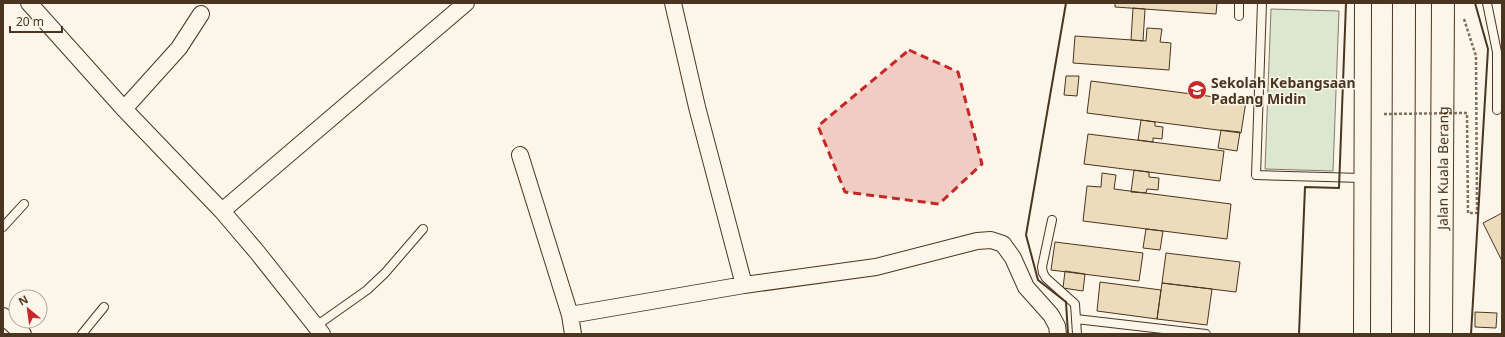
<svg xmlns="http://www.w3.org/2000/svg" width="1505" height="337" viewBox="0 0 1505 337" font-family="'Noto Sans',sans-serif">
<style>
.green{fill:#dce7d0;stroke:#887966}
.building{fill:#ecdcbc;stroke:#4a3520}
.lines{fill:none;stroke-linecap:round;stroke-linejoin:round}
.service-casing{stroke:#4a3520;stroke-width:10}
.minor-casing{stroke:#4a3520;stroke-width:18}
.trunk-casing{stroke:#4a3520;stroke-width:24}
.path{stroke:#7f6f5c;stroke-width:2.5;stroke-dasharray:3 2;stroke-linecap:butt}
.service{stroke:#fbf6e9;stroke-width:8}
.minor{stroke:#fbf6e9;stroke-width:16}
.trunk{stroke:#fbf6e9;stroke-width:22}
.path-bridge{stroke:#7f6f5c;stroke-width:2.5;stroke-dasharray:3 2;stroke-linecap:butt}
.wall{stroke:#4a3520;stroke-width:2}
.marked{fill:#c62828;fill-opacity:0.2;stroke:#c62828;stroke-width:3;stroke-dasharray:8 5;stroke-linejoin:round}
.labels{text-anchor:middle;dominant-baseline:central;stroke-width:3;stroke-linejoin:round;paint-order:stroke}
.poi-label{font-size:14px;font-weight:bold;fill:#4a3520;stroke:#fbf6e9;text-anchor:start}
.street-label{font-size:14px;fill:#4a3520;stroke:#fbf6e9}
</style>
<rect width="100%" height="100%" fill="#fbf6e9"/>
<path class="green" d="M 1271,9 L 1339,11 L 1333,171 L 1265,169 Z"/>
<path class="building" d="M 1115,3 L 1217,3 L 1216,14 L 1115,7 Z
M 1133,8 L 1145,9 L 1143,41 L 1131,40 Z
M 1147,28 L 1162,29 L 1160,42 L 1171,43 L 1169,70 L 1073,63 L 1075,36 L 1146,41 Z
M 1066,76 L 1079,76 L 1077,96 L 1064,95 Z
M 1091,81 L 1246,101 L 1241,133 L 1087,113 Z
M 1141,120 L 1155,122 L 1155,126 L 1163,127 L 1162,139 L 1153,138 L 1153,142 L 1138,140 Z
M 1221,130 L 1240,132 L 1237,151 L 1218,148 Z
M 1088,134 L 1224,151 L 1220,181 L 1084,164 Z
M 1134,170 L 1149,172 L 1149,177 L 1159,178 L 1158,190 L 1147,189 L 1146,193 L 1131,192 Z
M 1102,173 L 1116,175 L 1114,189 L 1231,204 L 1227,239 L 1083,221 L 1087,186 L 1101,187 Z
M 1502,213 L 1502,261 L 1483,223 Z
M 1146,229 L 1163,231 L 1160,250 L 1143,248 Z
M 1055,242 L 1143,253 L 1139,281 L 1051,270 Z
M 1166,253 L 1240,262 L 1236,292 L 1162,283 Z
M 1065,271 L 1085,274 L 1083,291 L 1063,288 Z
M 1100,282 L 1161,290 L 1157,319 L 1097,311 Z
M 1162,283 L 1212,289 L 1207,325 L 1157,319 Z
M 1475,312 L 1497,313 L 1496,328 L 1475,327 Z"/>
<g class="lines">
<g class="service-casing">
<path id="service" d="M 1262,3 L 1256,175 L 1362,178
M 1487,3 L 1497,52 L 1497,110
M 1239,16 L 1239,3
M 1052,220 L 1042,267 L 1043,273 L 1046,278 L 1075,304 L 1077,334
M 3,227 L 24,204
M 1076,319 L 1206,334
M 316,326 L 367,290 L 385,273 L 423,229
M 82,334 L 104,307"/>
</g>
<g class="minor-casing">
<path id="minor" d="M 29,3 L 124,109 L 222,211 L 257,252 L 322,334
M 673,3 L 697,107 L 744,285
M 124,109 L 179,48 L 201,14
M 520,155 L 570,315 L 573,334
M 222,211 L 466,3
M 570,315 L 744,285 L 876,267 L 977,241 L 991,240 L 1003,244 L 1013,258 L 1026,287 L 1051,315 L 1057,326 L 1058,334
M 3,316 L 23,334
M 1362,334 L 1363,3"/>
</g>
<g class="trunk-casing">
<g id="trunk">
<path d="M 1403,334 L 1404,3"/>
<path id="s1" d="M 1441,334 L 1443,3"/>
</g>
</g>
<path class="path" d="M 1464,19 L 1476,56 L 1477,213 L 1468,213 L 1467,113"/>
<use href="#service" class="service"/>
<use href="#minor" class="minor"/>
<use href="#trunk" class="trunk"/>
<path class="path-bridge" d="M 1384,114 L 1467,113"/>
<path class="wall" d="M 1066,3 L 1026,235 L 1038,280 L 1066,302 L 1068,334
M 1299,334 L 1305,187 L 1339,188 L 1346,3
M 1471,334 L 1488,49 L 1475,3"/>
</g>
<path class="marked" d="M 909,50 L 958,72 L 982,164 L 939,204 L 845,192 L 818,126 Z"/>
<defs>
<g id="school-disc" transform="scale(1)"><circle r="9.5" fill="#c62828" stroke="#fbf6e9"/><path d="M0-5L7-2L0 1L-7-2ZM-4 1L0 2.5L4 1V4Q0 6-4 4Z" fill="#fff"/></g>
</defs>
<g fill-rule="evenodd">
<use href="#school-disc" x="1197" y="90"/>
</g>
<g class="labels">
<g class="poi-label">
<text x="1211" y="82">Sekolah Kebangsaan<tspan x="1211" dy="16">Padang Midin</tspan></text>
</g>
<g class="street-label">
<text stroke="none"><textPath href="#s1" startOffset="166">Jalan Kuala Berang</textPath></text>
</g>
</g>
<rect width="1505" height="337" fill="none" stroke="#4a3520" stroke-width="8"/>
<g transform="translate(28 309) rotate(331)"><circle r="19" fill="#fbf6e9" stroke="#b4a999"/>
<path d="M0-3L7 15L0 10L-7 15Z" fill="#c62828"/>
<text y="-6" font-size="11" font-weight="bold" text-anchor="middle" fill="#4a3520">N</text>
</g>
<path d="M10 26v6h52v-6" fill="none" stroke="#4a3520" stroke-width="2"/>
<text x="16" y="26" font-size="12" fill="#4a3520" stroke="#fbf6e9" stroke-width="3" paint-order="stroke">20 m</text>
</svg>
